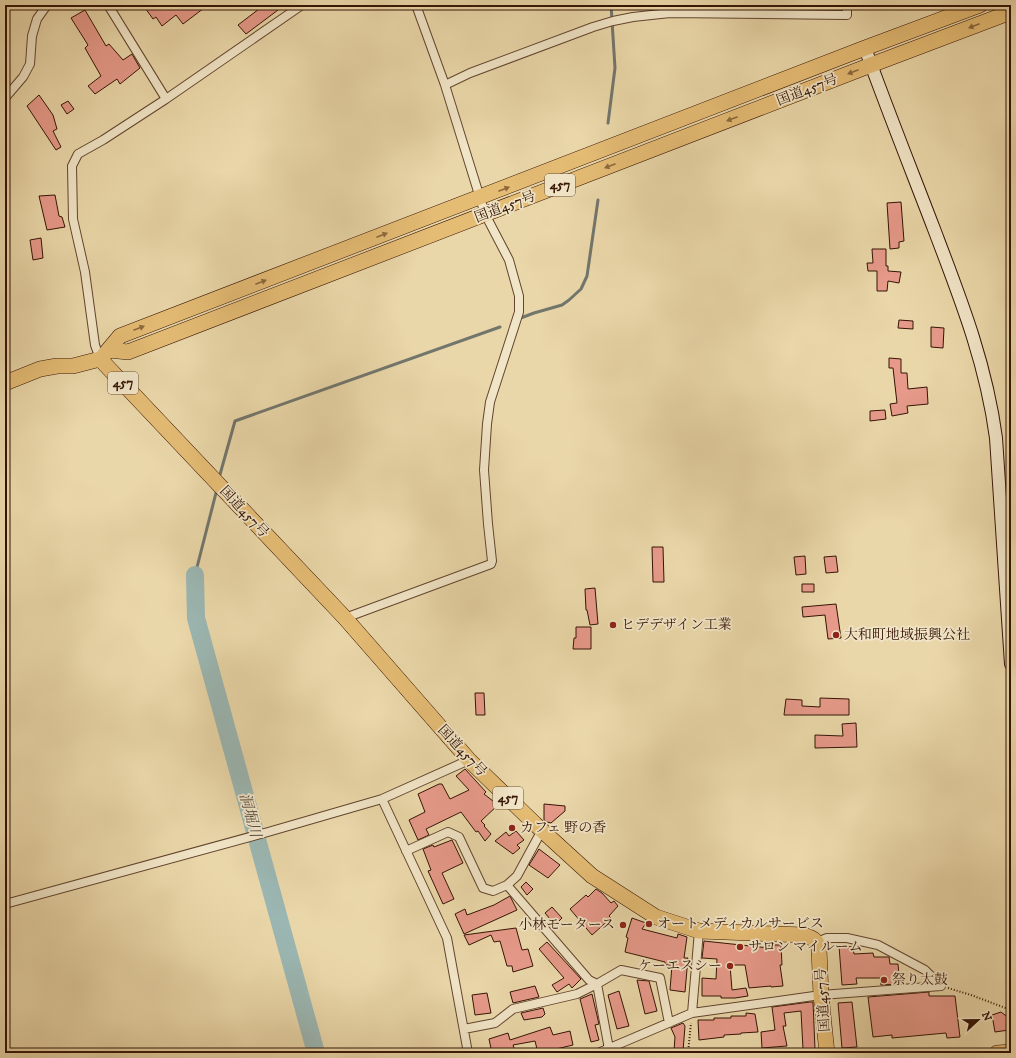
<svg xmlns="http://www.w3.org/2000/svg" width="1016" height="1058" viewBox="0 0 1016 1058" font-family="'IM FELL DW Pica','Noto Serif JP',serif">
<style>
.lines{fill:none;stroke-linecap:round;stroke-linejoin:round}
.stream{stroke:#72766d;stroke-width:3}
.river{stroke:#9bb7b3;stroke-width:18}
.building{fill:#e79a8a;stroke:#351405}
.street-casing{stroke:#62452e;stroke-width:10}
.secondary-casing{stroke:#351405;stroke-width:14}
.highway-casing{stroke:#351405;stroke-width:16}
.path{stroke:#351405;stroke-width:2;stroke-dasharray:1 2;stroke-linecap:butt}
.street{stroke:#f1e5c7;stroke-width:8}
.secondary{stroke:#f1e5c7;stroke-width:12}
.highway{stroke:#e5bc74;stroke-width:15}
.oneway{fill:#8d683c}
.poi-dot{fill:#8f2418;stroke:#f1e5c7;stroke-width:1.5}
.labels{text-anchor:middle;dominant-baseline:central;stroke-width:3.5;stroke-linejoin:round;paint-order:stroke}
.shield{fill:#f1e5c7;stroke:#6d533f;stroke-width:1}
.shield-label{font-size:13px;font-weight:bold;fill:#351405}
.street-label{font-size:14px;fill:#351405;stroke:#f1e5c7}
.poi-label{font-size:14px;fill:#351405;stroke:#f1e5c7;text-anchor:start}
.water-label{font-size:15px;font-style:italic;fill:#594d42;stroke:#f1e5c7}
</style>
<rect width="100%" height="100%" fill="#ead7a9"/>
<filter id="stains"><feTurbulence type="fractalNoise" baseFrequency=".005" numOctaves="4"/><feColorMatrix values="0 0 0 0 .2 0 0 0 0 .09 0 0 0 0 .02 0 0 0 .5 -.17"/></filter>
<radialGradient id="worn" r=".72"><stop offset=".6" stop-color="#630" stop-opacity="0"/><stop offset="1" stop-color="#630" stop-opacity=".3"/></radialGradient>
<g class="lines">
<path class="stream" d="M 608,123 L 615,68 L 611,5
M 518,319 L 534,313 L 562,305 L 569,300 L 581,289 L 587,276 L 598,200
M 219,478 L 235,421 L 500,327
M 195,575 L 217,489"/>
<path class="river" d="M 195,575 L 196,618 L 316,1053"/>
</g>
<path class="building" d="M 143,5 L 208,5 L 183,24 L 176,15 L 162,26 L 156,17 L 153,19 Z
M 256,5 L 276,5 L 278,10 L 246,34 L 238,25 L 259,9 Z
M 85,10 L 106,46 L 109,44 L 123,60 L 132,54 L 140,68 L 120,84 L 117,79 L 95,94 L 88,86 L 101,76 L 85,48 L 88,45 L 71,18 Z
M 39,95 L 53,115 L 57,129 L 53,131 L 61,147 L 56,150 L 27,106 Z
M 68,101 L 74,109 L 67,114 L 61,105 Z
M 55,195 L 59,216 L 62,217 L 65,227 L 47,230 L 39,196 Z
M 901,202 L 904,241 L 899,242 L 899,248 L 890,249 L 887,203 Z
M 41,238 L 43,258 L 33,260 L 30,240 Z
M 872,249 L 886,249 L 886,266 L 888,266 L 888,271 L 901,272 L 899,283 L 888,281 L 887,291 L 877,291 L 877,271 L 868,271 L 867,263 L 873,263 Z
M 899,320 L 913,321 L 913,329 L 898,328 Z
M 931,327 L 944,328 L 943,348 L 931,347 Z
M 889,358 L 901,359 L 901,373 L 907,373 L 908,389 L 927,387 L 928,404 L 907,406 L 908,413 L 892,416 L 890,404 L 897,403 L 893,368 L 889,368 Z
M 885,410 L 886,419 L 870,421 L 870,411 Z
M 652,547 L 663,547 L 664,582 L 653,582 Z
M 805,556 L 806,574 L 796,575 L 794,557 Z
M 836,556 L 838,572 L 826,573 L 824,557 Z
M 802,584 L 814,584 L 814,592 L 802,592 Z
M 595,588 L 598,624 L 590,625 L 587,610 L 586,610 L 585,589 Z
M 836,604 L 841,638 L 828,639 L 825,615 L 803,617 L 802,607 Z
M 576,627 L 591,627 L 591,649 L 573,649 L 574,638 L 576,638 Z
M 475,693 L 484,693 L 485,715 L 476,715 Z
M 820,698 L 849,699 L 849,715 L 784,715 L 786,699 L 802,700 L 802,706 L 820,707 Z
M 856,723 L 857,747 L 815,748 L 815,735 L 843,736 L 842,724 Z
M 465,769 L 486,792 L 484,794 L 498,805 L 481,821 L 485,825 L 484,826 L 491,834 L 485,841 L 478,831 L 476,832 L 461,812 L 426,829 L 429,835 L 418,840 L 409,820 L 425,812 L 418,794 L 439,784 L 442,784 L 450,799 L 469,790 L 456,776 Z
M 544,804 L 565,806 L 565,811 L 551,823 L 547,822 L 544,820 Z
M 516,831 L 524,840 L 517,845 L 520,848 L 513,854 L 495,841 L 506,832 L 509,836 Z
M 452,840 L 463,863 L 442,873 L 454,899 L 443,904 L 428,871 L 431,870 L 423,849 L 433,845 L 434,847 Z
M 539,849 L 560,865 L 548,878 L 529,865 Z
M 526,882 L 533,889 L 527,895 L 521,887 Z
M 596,889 L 602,893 L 611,903 L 614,901 L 618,906 L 609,916 L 611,918 L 592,935 L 570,909 L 586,895 L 588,897 Z
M 510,896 L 517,910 L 464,934 L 455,914 L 465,909 L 467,915 L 494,905 Z
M 552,907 L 562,918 L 555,925 L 545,913 Z
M 632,918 L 646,923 L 642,929 L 677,938 L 678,934 L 687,937 L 684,958 L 688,958 L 685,992 L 670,990 L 672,965 L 665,965 L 665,962 L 625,952 L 628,938 L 626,937 Z
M 516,928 L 522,950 L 528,949 L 533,966 L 513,972 L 512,966 L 507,966 L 500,941 L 494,942 L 491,935 L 469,945 L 464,935 Z
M 704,941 L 769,948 L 769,945 L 781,945 L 782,965 L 780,965 L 783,986 L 771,987 L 771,986 L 749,988 L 745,965 L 730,965 L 732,990 L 746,988 L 748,996 L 735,998 L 721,998 L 721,996 L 702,996 L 702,978 L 716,979 L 717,959 L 702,958 Z
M 547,942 L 581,979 L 572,988 L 569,984 L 557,992 L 552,985 L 564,978 L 539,949 Z
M 839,946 L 853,947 L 854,954 L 873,953 L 874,957 L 889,957 L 890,964 L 898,964 L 900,984 L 881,985 L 880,978 L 856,978 L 857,984 L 842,985 Z
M 637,980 L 649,981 L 657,1011 L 645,1014 Z
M 535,986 L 539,997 L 513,1003 L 510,992 Z
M 619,991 L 629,1026 L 617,1029 L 608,995 Z
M 929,992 L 929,996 L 955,996 L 960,1037 L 947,1038 L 946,1033 L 892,1038 L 892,1035 L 873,1037 L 868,997 Z
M 487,993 L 491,1013 L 475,1015 L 472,995 Z
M 592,994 L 599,1024 L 595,1025 L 599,1040 L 591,1042 L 580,999 Z
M 810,1002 L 813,1002 L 815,1049 L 803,1049 L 801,1011 L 784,1013 L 786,1026 L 783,1026 L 787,1046 L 762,1048 L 761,1032 L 775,1030 L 772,1007 Z
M 852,1002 L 857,1047 L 842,1048 L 838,1003 Z
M 543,1008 L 545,1014 L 542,1017 L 524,1020 L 521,1013 Z
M 1001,1012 L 1009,1018 L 1009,1030 L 995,1032 L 992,1015 Z
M 746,1013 L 755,1014 L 758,1032 L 741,1033 L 741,1034 L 724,1035 L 724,1037 L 699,1040 L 698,1020 L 714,1020 L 714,1018 L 731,1018 L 731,1016 L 746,1016 Z
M 683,1023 L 685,1026 L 683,1051 L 674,1051 L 675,1037 L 671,1028 Z
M 550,1027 L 553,1035 L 570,1031 L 573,1045 L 552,1050 L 553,1053 L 538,1053 L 535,1041 L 513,1045 L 515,1051 L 510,1053 L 492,1053 L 489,1039 L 508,1033 L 510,1040 Z"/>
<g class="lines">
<g class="street-casing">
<path id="street" d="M 108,5 L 166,99
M 445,85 L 470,73 L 593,27 L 613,21 L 633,17 L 670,13 L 847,15 L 847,5
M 5,98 L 23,77 L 30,64 L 32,36 L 37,19 L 47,5
M 100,359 L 95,345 L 85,272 L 73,219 L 72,166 L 78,154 L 103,140 L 166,99 L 302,5
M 345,618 L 491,564 L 492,561 L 488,524 L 484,470 L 487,424 L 490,402 L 519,312 L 519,296 L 509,260 L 485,214 L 445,85 L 416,5
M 382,799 L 447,938 L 468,1053
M 406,851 L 448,832 L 459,837 L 483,888 L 493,891 L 507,885 L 589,980 L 597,984
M 507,885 L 517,876 L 542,830
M 5,904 L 268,832 L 382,799 L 469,760
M 699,931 L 692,1013 L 821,995 L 941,986
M 817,942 L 827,938 L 847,938 L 878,945 L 925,970 L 941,986
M 464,1029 L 495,1023 L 513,1009 L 577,994 L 597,984
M 609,1049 L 597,984 L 621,970 L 660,978 L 669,1023
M 598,1053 L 692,1013"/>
</g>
<g class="secondary-casing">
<path id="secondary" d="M 865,48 C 887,109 911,169 934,229 C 961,300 986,363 996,438 L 1011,664
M 609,1049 L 609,1053"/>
</g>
<g class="highway-casing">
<path id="highway" d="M 109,350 L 128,352 L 871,65 L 1011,12
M 104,355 L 120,336 L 865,48 L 980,5
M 5,383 L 40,369 L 57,366 L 73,366 L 100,359 L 345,618 L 469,760 L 535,824 L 592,876 L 656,917 L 699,931 L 804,935 C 813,938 817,940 819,949 L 821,995 L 827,1053
M 997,1053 L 1011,1052"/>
</g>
<path class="path" d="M 948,988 L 971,995 L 1011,1010
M 688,1053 L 691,1023"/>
<use href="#street" class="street"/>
<use href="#secondary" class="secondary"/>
<use href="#highway" class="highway"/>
</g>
<defs><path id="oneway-solid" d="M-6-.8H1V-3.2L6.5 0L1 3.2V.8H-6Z"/></defs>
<g class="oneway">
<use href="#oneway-solid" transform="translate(974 26) rotate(159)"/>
<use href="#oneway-solid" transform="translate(853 72) rotate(159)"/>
<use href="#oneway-solid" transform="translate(732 119) rotate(159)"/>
<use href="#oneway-solid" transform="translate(610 166) rotate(159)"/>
<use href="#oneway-solid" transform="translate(504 189) rotate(-21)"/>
<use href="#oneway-solid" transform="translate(382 235) rotate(-21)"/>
<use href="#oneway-solid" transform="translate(261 282) rotate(-21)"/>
<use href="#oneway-solid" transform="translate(139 328) rotate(-21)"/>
</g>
<g class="poi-dot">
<circle cx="613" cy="625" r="4"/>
<circle cx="836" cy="635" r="4"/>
<circle cx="512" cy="828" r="4"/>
<circle cx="649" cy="924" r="4"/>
<circle cx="623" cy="925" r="4"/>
<circle cx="740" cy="947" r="4"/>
<circle cx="730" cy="966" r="4"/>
<circle cx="884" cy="980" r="4"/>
</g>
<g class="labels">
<g class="shield">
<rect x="545" y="174" width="30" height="22" rx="3"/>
<rect x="108" y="372" width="30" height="22" rx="3"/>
<rect x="493" y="787" width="30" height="22" rx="3"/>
</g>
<g class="shield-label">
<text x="560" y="185">457</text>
<text x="123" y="383">457</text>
<text x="508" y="798">457</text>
</g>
<g class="street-label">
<text transform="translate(807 90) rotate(-21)">国道457号</text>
<text transform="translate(505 207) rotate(-21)">国道457号</text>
<text transform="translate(244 512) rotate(47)">国道457号</text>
<text transform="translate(462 751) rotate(47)">国道457号</text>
<text transform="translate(823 1000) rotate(-94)">国道457号</text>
</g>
<g class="poi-label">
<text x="621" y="625">ヒデデザイン工業</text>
<text x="844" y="635">大和町地域振興公社</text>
<text x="520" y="828">カフェ 野の香</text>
<text x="657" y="924">オートメディカルサービス</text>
<text x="615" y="925" text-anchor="end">小林モータース</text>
<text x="748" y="947">サロン マイルーム</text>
<text x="722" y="966" text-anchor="end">ケーエスシー</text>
<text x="892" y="980">祭り太鼓</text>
</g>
<g class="water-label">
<text transform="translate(250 815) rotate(75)">洞堀川</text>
</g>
</g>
<rect width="1016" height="1058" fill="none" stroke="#ead7a9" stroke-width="20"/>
<rect x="6" y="6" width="1004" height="1046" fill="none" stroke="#351405" stroke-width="2"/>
<rect x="10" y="10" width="996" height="1038" fill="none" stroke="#351405"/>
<g transform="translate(978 1020) rotate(68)" stroke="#f1e5c7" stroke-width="3" paint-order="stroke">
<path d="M0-3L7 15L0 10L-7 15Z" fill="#351405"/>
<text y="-6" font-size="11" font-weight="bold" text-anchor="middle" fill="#351405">N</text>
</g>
<rect width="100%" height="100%" filter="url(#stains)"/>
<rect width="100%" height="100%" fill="url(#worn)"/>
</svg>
